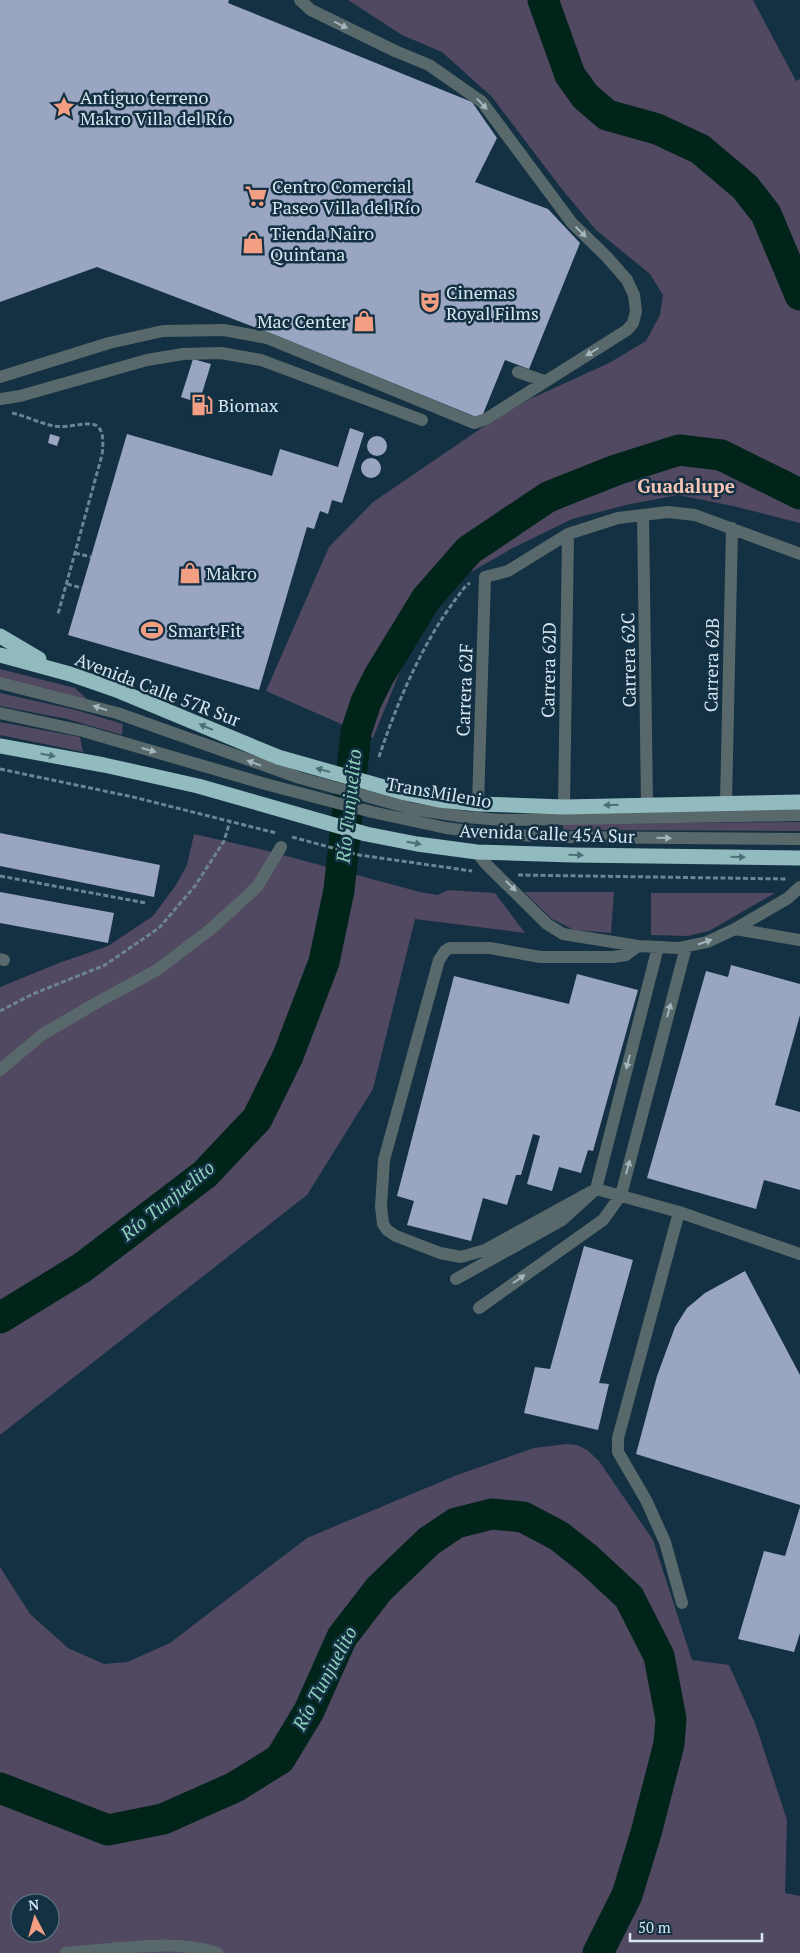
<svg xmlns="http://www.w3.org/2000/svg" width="800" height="1953" viewBox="0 0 800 1953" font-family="'PT Serif',serif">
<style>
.green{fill:#514861;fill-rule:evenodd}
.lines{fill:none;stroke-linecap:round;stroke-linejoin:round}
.river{stroke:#01241a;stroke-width:31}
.building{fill:#9aa5c2}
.path{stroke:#6c8492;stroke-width:3;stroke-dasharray:5 2.5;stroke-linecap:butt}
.minor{stroke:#59696b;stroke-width:12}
.highway{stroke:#92bbbf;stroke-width:15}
.oneway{fill:#a4b5bc}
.oneway2{fill:#4c6f7a}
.labels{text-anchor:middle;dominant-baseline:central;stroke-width:5;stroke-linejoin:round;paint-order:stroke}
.poi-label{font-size:18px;fill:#d6e7f2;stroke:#133142;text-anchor:start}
.street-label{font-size:18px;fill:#d6e7f2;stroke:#133142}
.neighbourhood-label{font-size:19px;font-weight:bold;fill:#f6c5b5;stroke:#133142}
.water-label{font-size:19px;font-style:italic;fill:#8fd1ba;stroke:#133142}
</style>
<rect width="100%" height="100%" fill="#133142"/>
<path class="green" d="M 348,0 L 753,0 L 796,81 L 800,79 L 800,523 L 733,506 L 678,495 L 626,505 L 572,519 L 513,548 L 469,573 L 435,612 L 403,664 L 373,738 L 266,691 L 329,547 L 373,502 L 483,427 L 530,399 L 609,363 L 646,341 L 660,315 L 663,295 L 650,274 L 596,230 L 561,188 L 492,97 L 442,52 L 402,35 Z
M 0,669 L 75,688 L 88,700 L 0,678 Z
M 0,693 L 76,710 L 123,724 L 122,735 L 67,719 L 0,706 Z
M 0,722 L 80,737 L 83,752 L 0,735 Z
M 800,822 L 800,831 L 563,830 L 563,824 Z
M 194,834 L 268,851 L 420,892 L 438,895 L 448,890 L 495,893 L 525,933 L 415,919 L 373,1089 L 307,1195 L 0,1435 L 0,987 L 59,963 L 108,946 L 153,916 L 176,885 L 187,865 Z
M 524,892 L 614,892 L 611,933 L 574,930 L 552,919 Z
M 651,893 L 775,893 L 709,931 L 688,936 L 651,935 Z
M 566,1444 L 577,1445 L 587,1450 L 599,1461 L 653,1540 L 692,1660 L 729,1665 L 755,1723 L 787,1820 L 785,1893 L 800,1896 L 800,1953 L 0,1953 L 0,1567 L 30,1614 L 68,1648 L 104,1664 L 127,1662 L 170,1643 L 307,1538 L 457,1475 L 534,1448 ZM 20,1903 L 50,1903 L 50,1933 L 20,1933 Z"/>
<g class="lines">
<path class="river" d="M 543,0 L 570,75 L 585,96 L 607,115 L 657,129 L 700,149 L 745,187 L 766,214 L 800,295
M 0,1318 L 83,1267 L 205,1174 L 257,1119 L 288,1056 L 324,962 L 339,890 L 356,732 L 366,702 L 379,676 L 426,599 L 469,550 L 548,497 L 616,470 L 679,450 L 721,455 L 800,494
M 0,1788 L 108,1830 L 163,1819 L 235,1787 L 280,1759 L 309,1711 L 342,1637 L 379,1589 L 429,1541 L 456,1523 L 492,1514 L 523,1517 L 559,1536 L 588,1559 L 629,1597 L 659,1656 L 671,1719 L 669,1744 L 646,1833 L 627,1895 L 598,1953"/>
</g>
<path class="building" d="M 0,0 L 229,0 L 228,3 L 472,102 L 497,138 L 475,182 L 548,209 L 580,243 L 529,369 L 505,360 L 481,419 L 275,335 L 97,267 L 0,302 Z
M 193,359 L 211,364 L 199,403 L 181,397 Z
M 350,428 L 364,433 L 342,503 L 332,500 L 328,514 L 320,511 L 314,529 L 307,527 L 259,690 L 68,635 L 127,434 L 272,476 L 280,449 L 338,467 Z
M 50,434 L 60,437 L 57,446 L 48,443 Z
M367 446a10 10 0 1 1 20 0a10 10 0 1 1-20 0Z
M361 468a10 10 0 1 1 20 0a10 10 0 1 1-20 0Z
M 0,833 L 160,865 L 154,897 L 0,866 Z
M 0,892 L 114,913 L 108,943 L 0,923 Z
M 731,965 L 800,984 L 800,1015 L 775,1105 L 800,1112 L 800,1190 L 764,1180 L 756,1209 L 647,1178 L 706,971 L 728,977 Z
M 577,974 L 638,990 L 593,1151 L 588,1150 L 581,1173 L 559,1167 L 552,1191 L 527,1184 L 540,1136 L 533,1134 L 521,1175 L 516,1175 L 507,1205 L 483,1198 L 471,1241 L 407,1225 L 414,1201 L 397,1196 L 454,976 L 569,1004 Z
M 584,1246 L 633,1260 L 599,1383 L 609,1384 L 598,1430 L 524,1413 L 535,1367 L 550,1369 Z
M 745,1271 L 800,1375 L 800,1505 L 636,1454 L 657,1376 L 675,1327 L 687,1308 L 705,1293 Z
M 800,1507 L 800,1633 L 794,1652 L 738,1639 L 764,1551 L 785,1556 Z"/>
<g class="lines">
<path class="path" d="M 12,413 C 26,416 39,423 54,426 C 81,430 108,407 102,455 L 58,614
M 75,553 L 91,557
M 67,584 L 82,588
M 379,757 C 396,705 422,644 455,600 C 460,594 464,586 470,583
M 0,769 L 133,797 L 276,833
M 292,837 L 359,855 L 472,871
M 518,875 L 787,879
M 0,876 L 146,903
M 0,1011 L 33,994 L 105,965 L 159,928 L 195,886 L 224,841 L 230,821"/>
<path class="minor" d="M 518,372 L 544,381
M 0,377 L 109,343 L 163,331 L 224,330 L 267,338 L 474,423 L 486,419 L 627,330 L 633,323 L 636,311 L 634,295 L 627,280 L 607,257 L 572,223 L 482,102 L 429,65 L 395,51 L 311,10 L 300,0
M 0,399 L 20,396 L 147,360 L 183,354 L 221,353 L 261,360 L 422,420
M 643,515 L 647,804
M 0,683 L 117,713 L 300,778 L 413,809 L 465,817 L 502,820 L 800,815
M 0,713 L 83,731 L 269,785 L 372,812 L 446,828 L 490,834 L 565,837 L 800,839
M 726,803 L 732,528
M 478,804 L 485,577 L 508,571 L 568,534 L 618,518 L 668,512 L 695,515 L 800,554
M 564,807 L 568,534
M 477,852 L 485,863 L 547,924 L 563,934 L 638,946 L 679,948 L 707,942 L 735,929 L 788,898 L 800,887
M 735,929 L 800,940
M 638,946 L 626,955 L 613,957 L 540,957 L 490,948 L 450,948 L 445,951 L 439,960 L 384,1160 L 381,1206 L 383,1224 L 387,1230 L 396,1236 L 440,1253 L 461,1257 L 485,1250 L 596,1189 L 679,1212 L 800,1254
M 0,959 L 4,960
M 0,1070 L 43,1034 L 98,1002 L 157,970 L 211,929 L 257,887 L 281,847
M 679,1212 L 618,1438 L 618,1452 L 646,1500 L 665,1542 L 682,1603
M 456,1279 L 562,1220 L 596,1189 L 658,947
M 479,1308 L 603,1220 L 621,1195 L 686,947
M 66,1953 C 111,1950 174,1938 217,1953"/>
<path class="highway" d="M 0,636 L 39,659
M 0,655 L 70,674 L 119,691 L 278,757 L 405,793 L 439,800 L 478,804 L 564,807 L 800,802
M 0,746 L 104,765 L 198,786 L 366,834 L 417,844 L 477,852 L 573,855 L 800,858"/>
</g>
<defs><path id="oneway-solid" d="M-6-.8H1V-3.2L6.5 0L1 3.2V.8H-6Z" transform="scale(1.25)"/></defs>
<g class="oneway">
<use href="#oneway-solid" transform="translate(341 25) rotate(26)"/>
<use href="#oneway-solid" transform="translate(482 104) rotate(47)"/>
<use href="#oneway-solid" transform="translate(581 232) rotate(44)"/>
<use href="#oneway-solid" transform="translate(592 352) rotate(148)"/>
<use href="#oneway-solid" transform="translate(100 708) rotate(-163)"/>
<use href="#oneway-solid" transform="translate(149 750) rotate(16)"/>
<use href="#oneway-solid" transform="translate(254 763) rotate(-160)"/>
<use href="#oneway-solid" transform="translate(664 838) rotate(1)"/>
<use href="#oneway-solid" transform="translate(511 886) rotate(45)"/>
<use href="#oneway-solid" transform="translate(705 942) rotate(-19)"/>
<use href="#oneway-solid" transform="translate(669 1010) rotate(-75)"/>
<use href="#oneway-solid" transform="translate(628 1062) rotate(104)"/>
<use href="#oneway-solid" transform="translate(628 1167) rotate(-75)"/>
<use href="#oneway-solid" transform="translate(519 1279) rotate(-35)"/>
</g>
<g class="oneway2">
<use href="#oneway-solid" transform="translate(206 727) rotate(-157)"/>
<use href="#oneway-solid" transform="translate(48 755) rotate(10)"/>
<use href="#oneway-solid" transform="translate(323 770) rotate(-165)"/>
<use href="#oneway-solid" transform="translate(611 805) rotate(178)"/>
<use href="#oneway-solid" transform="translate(414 843) rotate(10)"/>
<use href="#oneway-solid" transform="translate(576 855) rotate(1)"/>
<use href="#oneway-solid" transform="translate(738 857) rotate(1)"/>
</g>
<defs>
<g id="sight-bare" transform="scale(1.725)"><path d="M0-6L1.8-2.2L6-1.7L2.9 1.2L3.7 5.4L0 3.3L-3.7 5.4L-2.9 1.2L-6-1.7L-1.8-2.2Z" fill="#f39f83" stroke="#133142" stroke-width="2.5" paint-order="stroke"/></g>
<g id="supermarket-bare" transform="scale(1.725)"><path d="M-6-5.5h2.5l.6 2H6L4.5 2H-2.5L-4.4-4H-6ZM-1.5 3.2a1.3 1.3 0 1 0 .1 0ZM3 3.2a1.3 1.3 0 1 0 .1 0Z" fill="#f39f83" stroke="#133142" stroke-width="2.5" paint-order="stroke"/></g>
<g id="shop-bare" transform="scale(1.725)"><path d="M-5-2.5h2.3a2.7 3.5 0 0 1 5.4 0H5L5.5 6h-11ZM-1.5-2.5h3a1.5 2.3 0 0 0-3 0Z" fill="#f39f83" stroke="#133142" stroke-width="2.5" paint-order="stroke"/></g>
<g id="theatre-bare" transform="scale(1.725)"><path d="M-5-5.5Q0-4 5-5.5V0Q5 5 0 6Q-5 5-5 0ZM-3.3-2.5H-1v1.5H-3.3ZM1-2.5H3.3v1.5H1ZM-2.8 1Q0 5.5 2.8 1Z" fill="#f39f83" stroke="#133142" stroke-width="2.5" paint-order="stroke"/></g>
<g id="fuel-bare" transform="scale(1.725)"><path d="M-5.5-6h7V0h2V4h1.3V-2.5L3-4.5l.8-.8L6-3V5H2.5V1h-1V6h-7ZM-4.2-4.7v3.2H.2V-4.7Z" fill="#f39f83" stroke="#133142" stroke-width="2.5" paint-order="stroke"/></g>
<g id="stadium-bare" transform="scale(1.725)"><path d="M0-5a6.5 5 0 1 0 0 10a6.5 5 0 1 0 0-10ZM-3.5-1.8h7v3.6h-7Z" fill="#f39f83" stroke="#133142" stroke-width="2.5" paint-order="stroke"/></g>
</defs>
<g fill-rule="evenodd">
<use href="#sight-bare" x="64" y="107"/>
<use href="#supermarket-bare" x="256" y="196"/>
<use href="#shop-bare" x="253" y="243"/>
<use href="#theatre-bare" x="430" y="302"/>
<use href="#shop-bare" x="364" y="321"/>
<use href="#fuel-bare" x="202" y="405"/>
<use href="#shop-bare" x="190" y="573"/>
<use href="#stadium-bare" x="152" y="630"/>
</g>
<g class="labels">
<g class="poi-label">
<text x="80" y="97">Antiguo terreno<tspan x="80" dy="21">Makro Villa del Río</tspan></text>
<text x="272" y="186">Centro Comercial<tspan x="272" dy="21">Paseo Villa del Río</tspan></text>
<text x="270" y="233">Tienda Nairo<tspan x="270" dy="21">Quintana</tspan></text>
<text x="446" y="292">Cinemas<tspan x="446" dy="21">Royal Films</tspan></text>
<text x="348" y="321" text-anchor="end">Mac Center</text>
<text x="218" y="405">Biomax</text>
<text x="206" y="573">Makro</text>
<text x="168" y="630">Smart Fit</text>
</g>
<g class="street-label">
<text transform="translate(628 660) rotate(-91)">Carrera 62C</text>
<text transform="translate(711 665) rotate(-89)">Carrera 62B</text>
<text transform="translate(548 670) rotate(-89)">Carrera 62D</text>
<text transform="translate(158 689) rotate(21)">Avenida Calle 57R Sur</text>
<text transform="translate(464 690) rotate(-88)">Carrera 62F</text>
<text transform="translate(439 792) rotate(10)">TransMilenio</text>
<text transform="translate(547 833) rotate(2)">Avenida Calle 45A Sur</text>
</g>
<g class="neighbourhood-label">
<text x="686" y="485">Guadalupe</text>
</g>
<g class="water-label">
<text transform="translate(348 806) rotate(-84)">Río Tunjuelito</text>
<text transform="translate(167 1200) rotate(-39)">Río Tunjuelito</text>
<text transform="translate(324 1678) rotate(-62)">Río Tunjuelito</text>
</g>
</g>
<g transform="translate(35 1918) rotate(354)"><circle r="24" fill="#133142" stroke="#617a88"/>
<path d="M0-4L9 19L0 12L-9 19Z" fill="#f39f83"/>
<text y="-8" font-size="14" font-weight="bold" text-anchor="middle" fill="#d6e7f2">N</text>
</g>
<path d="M630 1933v8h132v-8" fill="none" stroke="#d6e7f2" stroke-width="2.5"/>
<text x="638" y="1933" font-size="15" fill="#d6e7f2" stroke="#133142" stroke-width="4" paint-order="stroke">50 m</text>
</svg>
